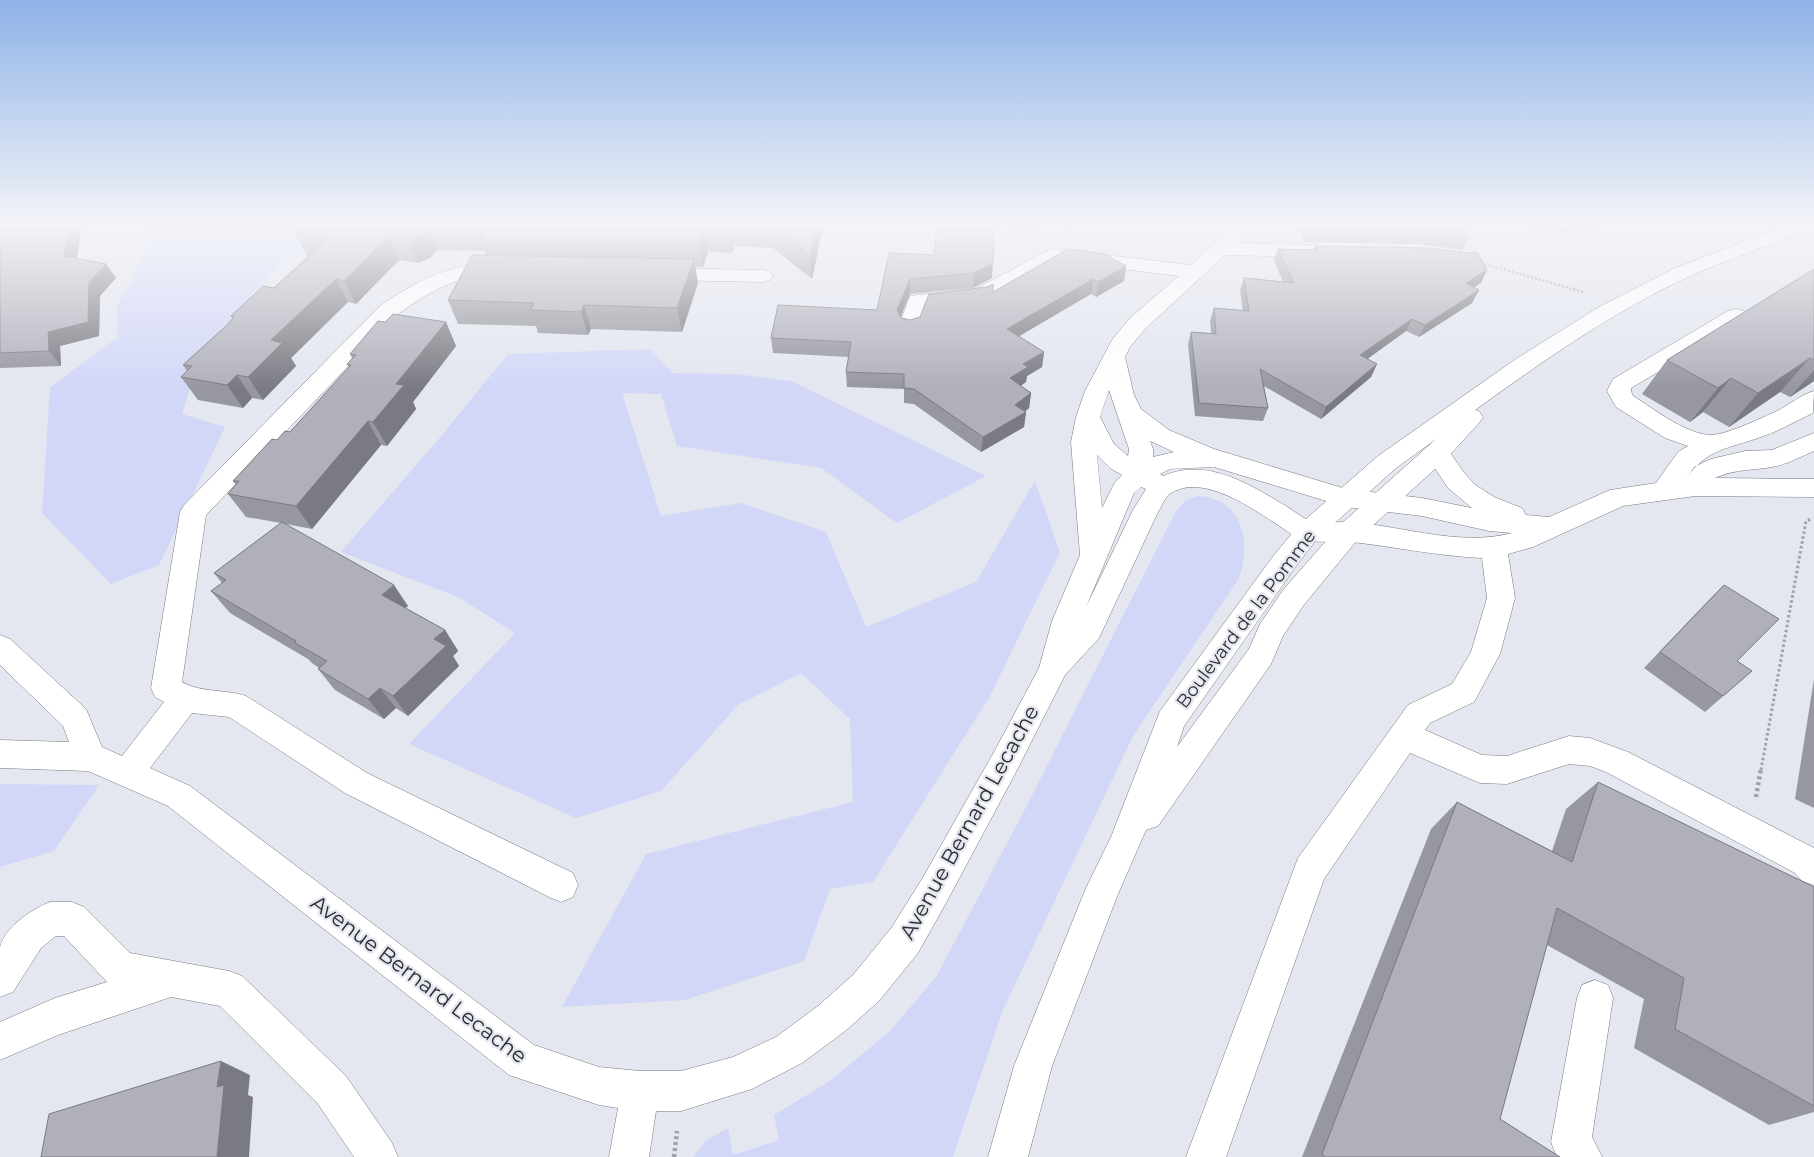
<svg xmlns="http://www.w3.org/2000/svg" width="1814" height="1157" viewBox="0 0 1814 1157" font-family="Montserrat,sans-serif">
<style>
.green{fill:#d2d7f8}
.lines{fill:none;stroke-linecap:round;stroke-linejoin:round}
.minor-casing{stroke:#787a82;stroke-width:1}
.major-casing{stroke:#787a82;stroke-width:1}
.path-far2{stroke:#9fa1a8;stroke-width:2.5;stroke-dasharray:2 2;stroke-linecap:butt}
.path-far1{stroke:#9fa1a8;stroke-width:3;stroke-dasharray:2.5 2.5;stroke-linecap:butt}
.path{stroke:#9fa1a8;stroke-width:4.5;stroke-dasharray:3 3;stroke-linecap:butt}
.minor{fill:#fff;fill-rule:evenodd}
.major{fill:#fff;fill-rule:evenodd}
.wall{fill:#96979f}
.shaded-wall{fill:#7a7b82}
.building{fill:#afb0b9;stroke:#7a7b82}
.labels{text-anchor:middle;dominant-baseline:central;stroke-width:4.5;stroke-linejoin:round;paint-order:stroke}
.street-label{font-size:18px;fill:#2c2d30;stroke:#e4e6f0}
.near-street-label{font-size:21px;fill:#2c2d30;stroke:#e4e6f0}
</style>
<rect width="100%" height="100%" fill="#e4e6f0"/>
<path class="green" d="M 144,226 L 320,226 L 247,299 L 193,378 L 182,414 L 225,427 L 159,565 L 111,584 L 42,513 L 50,387 L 117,338 L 117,306 L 131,281 L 148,244 Z
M 650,349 L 673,373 L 736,374 L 791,381 L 986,476 L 897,523 L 821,468 L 677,446 L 661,394 L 622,393 L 661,516 L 741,503 L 826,532 L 866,627 L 976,582 L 1035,481 L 1060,552 L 990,696 L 873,882 L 830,889 L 804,961 L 685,1000 L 562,1007 L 646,854 L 853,802 L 850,719 L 801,673 L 738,705 L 661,791 L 576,818 L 409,744 L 515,633 L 458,597 L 341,552 L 443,434 L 508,354 Z
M 1199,496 C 1244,499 1252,545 1238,580 L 1133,736 L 1002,1012 L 953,1157 L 693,1157 L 705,1141 L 728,1128 L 733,1155 L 779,1140 L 774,1115 L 830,1081 L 891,1030 L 936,977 L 1022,815 L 1176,511 L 1186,500 Z
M 0,784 L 99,785 L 54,851 L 0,867 Z"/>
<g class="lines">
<g class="minor-casing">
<path id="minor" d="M 1232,226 L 1253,226 L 1237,243 L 1315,245 L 1322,247 L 1325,251 L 1322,255 L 1315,257 L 1225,255 L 1146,328 L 1130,347 L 1125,357 L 1134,395 L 1141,409 L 1169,430 L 1214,449 L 1346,489 L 1422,498 L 1472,508 L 1448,488 L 1425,453 L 1428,447 L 1437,444 L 1446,447 L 1463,471 L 1474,484 L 1494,497 L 1522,508 L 1526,515 L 1549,517 L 1610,490 L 1656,483 L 1678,452 L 1688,446 L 1665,438 L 1616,407 L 1607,391 L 1613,379 L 1728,311 L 1736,309 L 1744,311 L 1747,316 L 1744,321 L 1631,388 L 1631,391 L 1633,396 C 1656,410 1681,431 1708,435 C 1723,437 1763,417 1777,411 C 1789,405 1802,394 1814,391 L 1813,413 C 1796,421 1779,431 1761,437 C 1728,449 1707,448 1686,479 L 1694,467 L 1711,459 L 1745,451 L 1772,450 L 1814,433 L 1814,451 C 1802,456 1790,463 1777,466 C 1755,471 1737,468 1715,478 L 1814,479 L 1814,497 L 1695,496 L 1623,506 L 1533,547 L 1508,554 L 1515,598 L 1500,654 L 1474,702 L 1430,723 L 1425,730 L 1482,755 L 1507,756 L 1569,736 L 1590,738 L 1628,752 L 1814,848 L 1814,885 L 1802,881 L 1795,873 L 1606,772 L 1590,766 L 1569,764 L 1507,784 L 1480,783 L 1410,753 L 1324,879 L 1226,1157 L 1186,1157 L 1298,858 L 1408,705 L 1452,684 L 1471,652 L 1487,598 L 1482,558 C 1438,556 1396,547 1352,542 C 1334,540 1316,544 1299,539 C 1268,520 1208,470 1171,493 C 1165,496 1162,506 1158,512 L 1099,638 L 1065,675 L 1016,772 L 946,903 L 918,953 L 879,1001 L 844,1032 L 802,1063 L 752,1089 L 681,1111 L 656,1111 L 649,1157 L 609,1157 L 618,1108 L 599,1105 L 509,1075 L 168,806 L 88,771 L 0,768 L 0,740 L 69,742 L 63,726 L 0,665 L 0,635 L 10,639 L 86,709 L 102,747 L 122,756 L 164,702 L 155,697 L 151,688 L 180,512 L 184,505 L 381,305 C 417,281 462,256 506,267 L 509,271 L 506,275 C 496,278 485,275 475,277 C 446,281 420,298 397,315 L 206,515 L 182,682 C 201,693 225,689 246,696 L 367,773 L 573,873 L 578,885 L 573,897 L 561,902 L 549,897 L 345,793 L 229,717 L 192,713 L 150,768 L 190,786 L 534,1045 L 599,1067 L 640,1071 L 681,1071 L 733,1057 L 776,1037 L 818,1006 L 853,975 L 892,927 L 922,879 L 994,752 L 1039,668 L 1052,621 L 1080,555 L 1071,442 L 1076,417 L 1085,391 L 1112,340 L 1130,318 L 1179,276 L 1057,261 L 986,300 L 927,307 L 918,331 L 910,333 L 902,331 L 899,326 L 910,296 L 918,295 L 974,290 L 1047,251 L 1054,249 L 1191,265 ZM 1109,390 L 1129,449 L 1128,456 L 1114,444 L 1100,417 ZM 1150,441 L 1174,452 L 1153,457 L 1153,449 ZM 1097,455 L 1110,468 L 1122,475 L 1115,482 L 1102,508 ZM 1214,467 L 1346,507 L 1422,516 L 1489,531 L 1512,533 C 1460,547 1403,526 1350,522 C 1339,521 1323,525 1312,522 C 1304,519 1294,511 1286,506 C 1249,484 1207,457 1163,476 L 1160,474 L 1170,469 ZM 1141,487 L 1146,489 L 1133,510 L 1086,607 L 1134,493 Z
M 660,268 L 763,270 L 770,272 L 773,276 L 770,280 L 763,282 L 660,280 L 653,278 L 650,274 L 653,270 Z
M 50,902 L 72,902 L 84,907 L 130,953 L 229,971 L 242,976 L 346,1076 L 392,1143 L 398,1157 L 354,1157 L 318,1104 L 220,1006 L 171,997 L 58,1035 L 0,1060 L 0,1022 L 55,998 L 107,982 L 64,936 L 56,936 L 41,948 L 13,992 L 0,997 C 0,983 0,960 0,947 C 5,927 32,909 50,902 Z
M 1595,980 L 1608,985 L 1613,998 L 1592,1137 L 1602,1157 L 1557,1157 L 1551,1142 L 1577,998 L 1582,985 Z"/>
</g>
<g class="major-casing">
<path id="major" d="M 1784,226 L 1811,226 L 1808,230 C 1768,246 1727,259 1688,277 C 1612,312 1542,362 1475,410 L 1479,411 L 1483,417 L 1479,423 L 1446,459 L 1358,539 L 1303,606 L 1283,636 L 1271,664 L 1158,826 L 1146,830 L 1118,894 L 1052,1066 L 1028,1157 L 988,1157 L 1014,1066 L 1086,888 L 1111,837 L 1160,711 L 1274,555 L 1299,525 L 1378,456 L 1513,361 L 1599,307 L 1673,269 ZM 1436,439 L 1340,525 L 1283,590 L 1260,624 L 1249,649 L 1177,747 L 1184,726 L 1294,569 L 1317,539 L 1396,468 Z"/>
</g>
<path class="path-far2" d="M 1010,226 L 1038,232
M 1481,263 L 1583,292"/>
<path class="path-far1" d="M 1761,770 L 1806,521 L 1811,519"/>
<path class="path" d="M 1756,797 L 1761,768
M 674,1157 L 677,1131"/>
<use href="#minor" class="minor"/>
<use href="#major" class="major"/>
</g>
<path class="wall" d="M 0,226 L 76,258 L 116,278 L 100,296 L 99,336 L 60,346 L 61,366 L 0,368 Z
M 303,226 L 823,226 L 812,279 L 773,248 L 734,246 L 732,253 L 708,252 L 703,267 L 695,267 L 698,283 L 682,332 L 591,329 L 588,335 L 538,333 L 536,326 L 458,324 L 448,300 L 486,255 L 484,251 L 437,250 L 430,258 L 418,263 L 399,260 L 356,304 L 348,302 L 291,358 L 296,366 L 263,400 L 252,398 L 243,408 L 198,400 L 181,377 L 187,371 L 183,365 L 227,325 L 233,318 L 231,316 L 274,288 L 308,256 L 307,256 L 295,233 Z
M 1299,226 L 1462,226 L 1468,238 L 1462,250 L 1420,244 L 1304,242 L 1298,228 Z
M 1525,226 L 1603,226 L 1563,232 L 1557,228 L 1532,231 Z
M 1315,246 L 1487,270 L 1481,283 L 1473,287 L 1479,290 L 1472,303 L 1419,337 L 1406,331 L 1367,359 L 1377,364 L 1371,377 L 1321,419 L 1264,386 L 1268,408 L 1263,421 L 1195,416 L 1188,344 L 1191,332 L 1211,333 L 1210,321 L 1214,308 L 1243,311 L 1240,290 L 1244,278 L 1283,282 L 1274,261 L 1278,249 L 1313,250 Z
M 934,255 L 992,278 L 973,288 L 910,294 L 901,317 L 901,318 L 910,320 L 993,292 L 1126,266 L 1124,281 L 1096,297 L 1091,294 L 1019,336 L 1044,352 L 1042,367 L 1027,376 L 1026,382 L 1021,386 L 1031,393 L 1029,408 L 1025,412 L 1026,412 L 1024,427 L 981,452 L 914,404 L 904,403 L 904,389 L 847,387 L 846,372 L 849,357 L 773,353 L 771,338 L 877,310 Z
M 1814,269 L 1814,381 L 1790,397 L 1780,392 L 1729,427 L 1703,412 L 1690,422 L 1642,394 L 1667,360 Z
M 385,322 L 446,322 L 456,346 L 413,402 L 416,409 L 387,446 L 381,445 L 312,529 L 286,524 L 408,606 L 405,608 L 445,630 L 458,651 L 453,656 L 459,666 L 408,716 L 396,708 L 384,719 L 335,690 L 318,669 L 319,668 L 312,663 L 308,659 L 230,613 L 211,591 L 222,583 L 214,573 L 281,523 L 246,517 L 228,494 L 236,485 L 233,481 L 277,440 L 290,432 L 349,368 L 347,364 L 352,358 L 350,354 Z
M 1724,585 L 1737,661 L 1752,671 L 1705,712 L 1644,668 L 1707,602 Z
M 1814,679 L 1814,808 L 1795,799 Z
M 1598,782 L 1814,887 L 1814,1112 L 1769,1125 L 1634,1048 L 1644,999 L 1547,945 L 1500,1119 L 1560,1157 L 1302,1157 L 1431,829 L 1457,802 L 1552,851 L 1566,809 Z"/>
<path class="shaded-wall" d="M 69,226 L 82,226 L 75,270 L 64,256 Z
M 730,226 L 734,246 L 732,253 L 728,230 Z
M 816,226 L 823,226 L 812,279 L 810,256 Z
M 1066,226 L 1078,226 L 1066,228 Z
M 1535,226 L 1558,226 L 1557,228 L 1532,231 Z
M 1566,226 L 1603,226 L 1563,232 Z
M 428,227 L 437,250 L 430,258 L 418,263 L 408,240 Z
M 704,229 L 708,252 L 703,267 L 699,244 Z
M 388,237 L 399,260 L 356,304 L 344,281 Z
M 694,259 L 698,283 L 682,332 L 677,308 Z
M 993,263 L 992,278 L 973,288 L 974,273 Z
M 106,264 L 116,278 L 100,296 L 99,336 L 60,346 L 61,366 L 49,351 L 48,332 Z
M 1126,266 L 1124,281 L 1096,297 L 1098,282 Z
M 1487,270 L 1481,283 L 1460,296 L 1466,283 Z
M 336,279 L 348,302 L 291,358 L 296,366 L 263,400 L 248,377 L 271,340 Z
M 910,279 L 910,294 L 897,325 L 897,310 Z
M 1093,279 L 1091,294 L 1006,344 L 1007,329 Z
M 1479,290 L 1472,303 L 1419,337 L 1425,325 Z
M 584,305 L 591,329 L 588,335 L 581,312 Z
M 1412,319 L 1406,331 L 1355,368 L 1360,355 Z
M 446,322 L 456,346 L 413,402 L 416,409 L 387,446 L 373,422 L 396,384 Z
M 1044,352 L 1042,367 L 1027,376 L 1026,382 L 1009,393 L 1010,378 L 1023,364 Z
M 1810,358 L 1780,392 L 1729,427 L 1758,393 Z
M 1377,364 L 1371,377 L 1321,419 L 1326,407 Z
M 1814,370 L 1814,381 L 1790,397 Z
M 237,375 L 252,398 L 243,408 L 227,385 Z
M 1731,378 L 1703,412 L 1690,422 L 1718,388 Z
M 1031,393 L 1029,408 L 1016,418 L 1026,412 L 1024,427 L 981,452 L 983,437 L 1015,405 Z
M 368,421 L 381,445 L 312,529 L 296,506 Z
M 394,585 L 408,606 L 396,617 L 382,595 Z
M 445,630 L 458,651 L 453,656 L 459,666 L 408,716 L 393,696 L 434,639 Z
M 380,688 L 396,708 L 384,719 L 368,699 Z
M 221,1061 L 250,1075 L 248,1095 L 253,1097 L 249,1157 L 217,1157 L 217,1087 Z"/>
<path class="building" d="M 0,226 L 69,226 L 64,256 L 106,264 L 89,282 L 88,322 L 48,332 L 49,351 L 0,353 Z
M 303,226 L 730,226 L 728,230 L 704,229 L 699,244 L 480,240 L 486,228 L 428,227 L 420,235 L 408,240 L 388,237 L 344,281 L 336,279 L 271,340 L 282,343 L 248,377 L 237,375 L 227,385 L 181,377 L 192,366 L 183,365 L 227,325 L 234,317 L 231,316 L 263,286 L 274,288 L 329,238 L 295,233 Z
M 772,226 L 816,226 L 810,256 Z
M 937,226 L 994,226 L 993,263 L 974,273 L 910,279 L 897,310 L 901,318 L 910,320 L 920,317 L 929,294 L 987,287 L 993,284 L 993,292 L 1068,249 L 1105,254 L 1126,266 L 1098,282 L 1093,279 L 1007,329 L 1044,352 L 1023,364 L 1028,367 L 1010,378 L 1031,393 L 1015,405 L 1026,412 L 983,437 L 914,389 L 904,388 L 904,374 L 846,372 L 851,342 L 771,338 L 778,305 L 877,310 L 889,253 L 934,255 Z
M 1306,226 L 1462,226 L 1468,238 L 1426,232 L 1308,230 Z
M 1315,246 L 1426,248 L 1470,253 L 1477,252 L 1487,270 L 1466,283 L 1479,290 L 1425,325 L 1412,319 L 1360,355 L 1377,364 L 1326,407 L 1260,369 L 1268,408 L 1199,403 L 1191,332 L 1216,334 L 1214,308 L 1249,311 L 1244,278 L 1294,283 L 1278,249 L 1317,250 Z
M 472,255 L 694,259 L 677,308 L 584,305 L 581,312 L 530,310 L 534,303 L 448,300 Z
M 1814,269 L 1814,360 L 1810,358 L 1758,393 L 1731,378 L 1718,388 L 1667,360 Z
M 393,314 L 446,322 L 396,384 L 404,385 L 373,422 L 368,421 L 296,506 L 228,494 L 239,481 L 233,481 L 272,439 L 277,440 L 285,431 L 290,432 L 351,365 L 347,364 L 356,355 L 350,354 L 378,321 L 385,322 Z
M 282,522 L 394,585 L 382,595 L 445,630 L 434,639 L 446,646 L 393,696 L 380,688 L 368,699 L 318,669 L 327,661 L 295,643 L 296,641 L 211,591 L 226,580 L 214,573 Z
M 1724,585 L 1779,619 L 1737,661 L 1752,671 L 1723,696 L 1660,652 Z
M 1598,782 L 1814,887 L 1814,1106 L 1675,1029 L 1684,978 L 1557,908 L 1500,1119 L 1560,1157 L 1325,1157 L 1322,1154 L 1457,802 L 1572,862 Z
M 221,1061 L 217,1087 L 224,1085 L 217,1157 L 41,1157 L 49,1114 Z"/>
<linearGradient id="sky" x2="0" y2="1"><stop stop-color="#8fb2e8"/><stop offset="0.58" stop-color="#f3f4f8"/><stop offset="1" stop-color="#f3f4f8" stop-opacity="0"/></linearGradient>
<rect width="1814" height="388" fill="url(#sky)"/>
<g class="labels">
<g class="street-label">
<text transform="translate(1246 619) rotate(-53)">Boulevard de la Pomme</text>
</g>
<g class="near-street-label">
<text transform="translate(969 822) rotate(-61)">Avenue Bernard Lecache</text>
<text transform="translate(419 979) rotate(37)">Avenue Bernard Lecache</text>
</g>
</g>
</svg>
